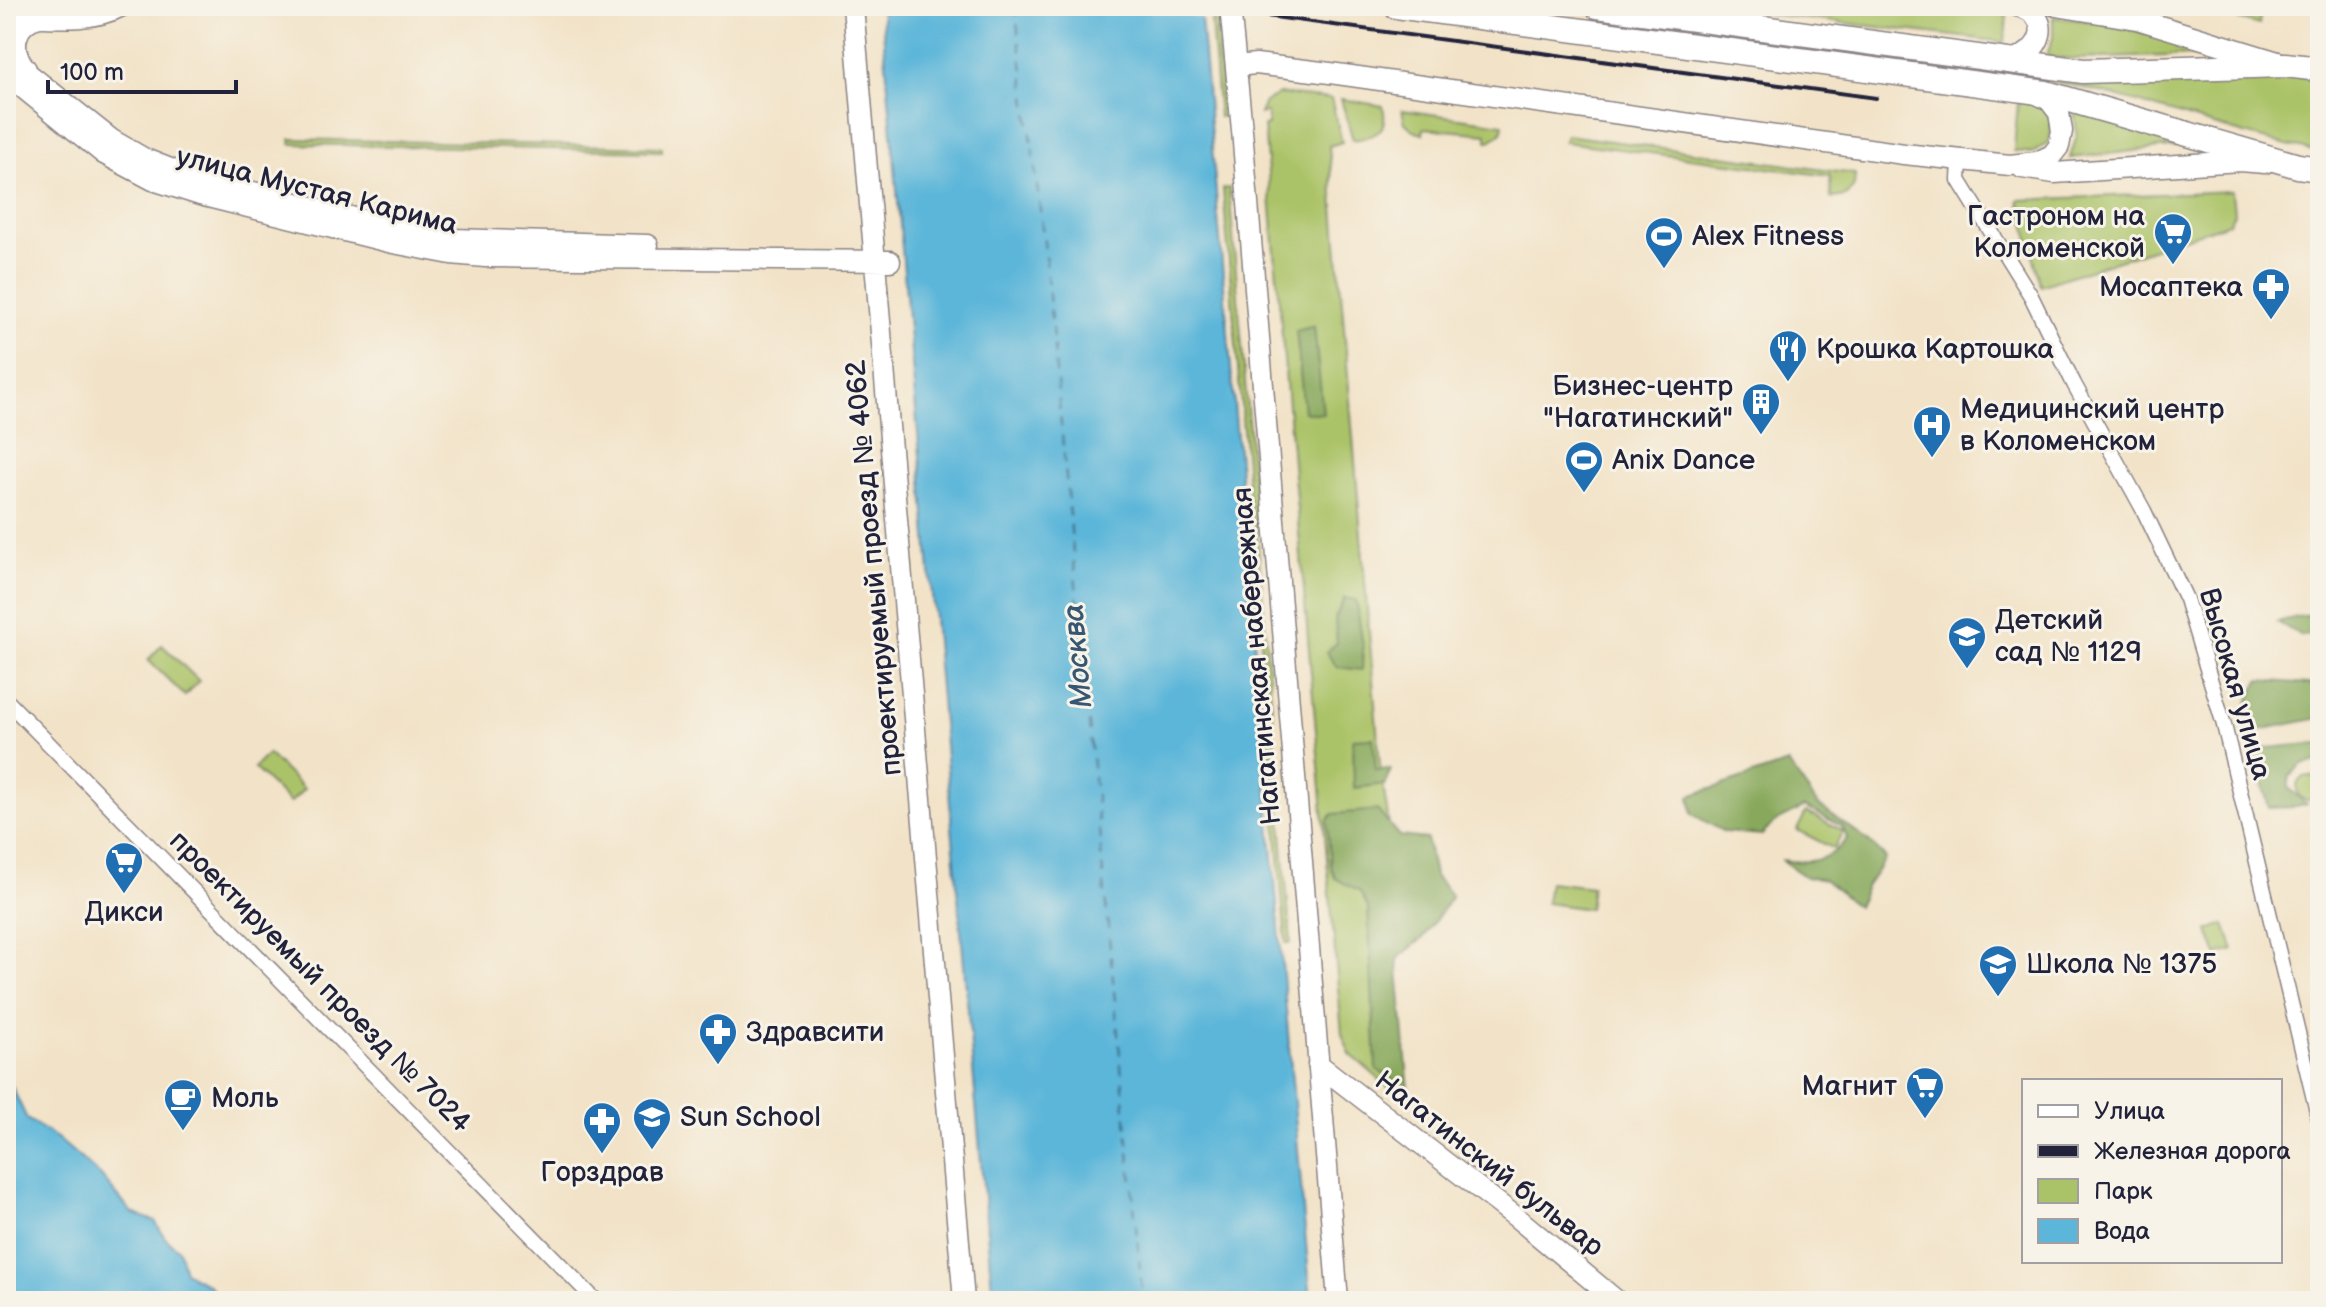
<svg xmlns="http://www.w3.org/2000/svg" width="2326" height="1307" viewBox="0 0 2326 1307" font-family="'Balsamiq Sans',sans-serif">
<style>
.green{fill:#abc368;stroke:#667252;stroke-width:2}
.forest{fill:#88a95c;stroke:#55664c;stroke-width:2}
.water{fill:#5bb6d9;stroke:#3e6c8a;stroke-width:2}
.pier{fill:#f2e3c8}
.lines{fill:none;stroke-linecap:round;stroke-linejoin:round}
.ferry{stroke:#365672;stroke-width:2;stroke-dasharray:10 8;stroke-linecap:butt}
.street-casing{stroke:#8a8282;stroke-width:17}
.secondary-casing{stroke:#8a8282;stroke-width:23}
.primary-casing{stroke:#8a8282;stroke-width:27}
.street{stroke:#fff;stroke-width:14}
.secondary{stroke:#fff;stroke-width:20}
.primary{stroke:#fff;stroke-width:24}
.rail{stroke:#22223b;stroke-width:4}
.labels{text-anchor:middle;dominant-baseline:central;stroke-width:6;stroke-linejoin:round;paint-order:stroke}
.street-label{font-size:28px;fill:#22223b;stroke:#f7f3e8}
.poi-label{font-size:28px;fill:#22223b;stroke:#f7f3e8;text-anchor:start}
.water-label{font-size:30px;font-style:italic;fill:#365672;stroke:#f7f3e8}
</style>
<rect width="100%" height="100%" fill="#f7f3e8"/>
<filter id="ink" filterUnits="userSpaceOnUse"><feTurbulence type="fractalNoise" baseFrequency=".0125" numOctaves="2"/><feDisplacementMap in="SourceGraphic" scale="16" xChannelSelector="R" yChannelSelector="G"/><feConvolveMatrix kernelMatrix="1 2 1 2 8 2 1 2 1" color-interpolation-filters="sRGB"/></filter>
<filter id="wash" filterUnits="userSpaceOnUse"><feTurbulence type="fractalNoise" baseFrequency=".006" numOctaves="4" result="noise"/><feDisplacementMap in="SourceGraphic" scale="32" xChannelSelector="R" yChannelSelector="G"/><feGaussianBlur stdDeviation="1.8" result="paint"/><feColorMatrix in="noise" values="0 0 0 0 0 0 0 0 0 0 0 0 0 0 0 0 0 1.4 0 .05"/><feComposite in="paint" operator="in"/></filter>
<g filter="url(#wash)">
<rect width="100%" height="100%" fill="#f2e3c8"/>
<path class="green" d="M 1734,6 L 1950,6 L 2007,14 L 2005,42 L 1733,10 Z
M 2191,6 L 2261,6 L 2259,25 Z
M 2053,17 L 2102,23 L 2201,46 L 2204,50 L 2199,55 L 2072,59 L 2046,57 L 2053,38 Z
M 1211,21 L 1216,21 L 1224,116 L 1219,117 Z
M 2286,75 L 2320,78 L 2320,152 C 2229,135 2142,98 2051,81 L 2051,77 Z
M 1279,94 L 1331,99 L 1342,142 L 1329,146 L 1380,765 L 1398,883 L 1386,914 L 1401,1098 L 1350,1054 L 1342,1034 L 1264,126 L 1268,125 L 1267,113 L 1260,114 L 1265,102 Z
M 1341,99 L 1383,106 C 1389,132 1375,137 1353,140 Z
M 2018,100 C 2046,104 2057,111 2049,142 L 2033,153 L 2014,151 Z
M 1402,110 L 1503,124 C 1503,134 1497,137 1490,141 L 1487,141 L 1487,134 L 1424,128 L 1423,134 L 1416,132 L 1405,123 Z
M 2074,110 L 2182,143 L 2179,146 L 2070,158 L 2077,135 Z
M 1566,135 L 1855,174 L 1854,186 L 1846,196 L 1831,198 L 1830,176 L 1564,142 Z
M 291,139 L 662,147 L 662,151 L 291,144 Z
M 1229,188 L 1291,943 L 1286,943 L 1223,189 Z
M 2232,191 L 2234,213 L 2229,223 L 2041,286 L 2019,200 Z
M 162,645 L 199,681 L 185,696 L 148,660 Z
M 268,754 L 304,789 L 290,803 L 254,768 Z
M2297 788a12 12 0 1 1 24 0a12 12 0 1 1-24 0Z
M 1806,812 L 1843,831 L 1834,849 L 1797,830 Z
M 1549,882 L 1592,887 L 1589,909 L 1546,903 Z
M 2225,924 L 2234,950 L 2217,955 L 2208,930 Z"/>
<path class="forest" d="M 1314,326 L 1323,414 L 1304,412 L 1296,331 Z
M 1344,598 L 1356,600 L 1363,646 L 1362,670 L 1337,667 L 1326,652 L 1337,643 L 1335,619 Z
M 2320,615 L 2320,634 L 2302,636 L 2277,622 L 2302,616 Z
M 2261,680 L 2320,685 L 2320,718 L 2253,731 L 2246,728 C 2245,710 2248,693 2261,680 Z
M 1373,738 L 1376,770 L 1391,769 L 1385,784 L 1354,788 L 1353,739 Z
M 2320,743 L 2320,762 L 2302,764 L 2289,777 L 2289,788 L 2306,804 L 2296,807 L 2269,808 L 2255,759 L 2256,749 Z
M 1788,763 L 1818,805 L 1868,841 L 1886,858 L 1866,887 L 1857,907 L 1825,880 L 1806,877 L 1781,860 C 1808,864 1831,862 1847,838 L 1842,826 L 1805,807 L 1775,822 L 1762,835 L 1724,832 L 1692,814 L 1690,796 Z
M 1377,810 L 1399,836 L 1427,839 L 1434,875 L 1452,896 L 1423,938 L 1397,959 L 1409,1090 L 1376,1069 L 1368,907 L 1360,892 L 1335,878 L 1331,866 L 1327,821 L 1333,814 Z"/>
<path class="water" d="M 881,6 L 1200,6 L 1311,1301 L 993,1301 Z
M 6,1074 L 27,1119 L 57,1138 L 101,1176 L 132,1213 L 155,1221 L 165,1238 L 179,1250 L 185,1271 L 194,1278 L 208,1284 L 222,1301 L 6,1301 Z"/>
<path class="pier" d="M 1117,6 L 1204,6 L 1205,18 Z"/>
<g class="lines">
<path class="ferry" d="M 1015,6 L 1044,242 L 1143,1301
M 6,1280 L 27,1301"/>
</g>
</g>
<g filter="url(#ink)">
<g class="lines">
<g class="street-casing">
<path id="street" d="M 1960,160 L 1959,180 L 2031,296 L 2074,384 L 2144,511 L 2186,599 L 2224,725 L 2320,1124
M 6,700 L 596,1301"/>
</g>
<g class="secondary-casing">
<path id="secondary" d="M 853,6 L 964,1301
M 1230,6 L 1242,130 L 1338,1301
M 2056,6 L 2137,19 L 2278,62
M 6,15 C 45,16 88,24 122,6
M 6,56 L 112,140 L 145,159 L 183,174 L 397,229 L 453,239 L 648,245
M 2006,62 C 2044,55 2055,15 2017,6
M 1236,66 L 1256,64 L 1330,73 L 1904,154 L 2010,165 L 2037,162 L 2052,155 L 2059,146 L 2062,131 L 2059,113 L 2049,100 L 2037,94
M 26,69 C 9,50 14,22 40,17
M 6,74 L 104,154 L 153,180 L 200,195 L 393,243 L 451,254 L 485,257 L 890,261
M 2022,168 L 2054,173 L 2240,161 L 2265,163
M 1318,1064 L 1516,1217 L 1617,1301"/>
</g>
<g class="primary-casing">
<path id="primary" d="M 1396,6 L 2046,93 L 2298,166 L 2320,169
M 1597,6 L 2083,71 L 2285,65 L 2320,69"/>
</g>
<use href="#street" class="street"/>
<use href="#secondary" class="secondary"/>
<use href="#primary" class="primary"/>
<path class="rail" d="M 1193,6 L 1876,98"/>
</g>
</g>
<defs>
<g id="supermarket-pin" transform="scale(2)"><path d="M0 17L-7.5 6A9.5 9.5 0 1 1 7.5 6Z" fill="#1f6fb2" stroke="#f7f3e8"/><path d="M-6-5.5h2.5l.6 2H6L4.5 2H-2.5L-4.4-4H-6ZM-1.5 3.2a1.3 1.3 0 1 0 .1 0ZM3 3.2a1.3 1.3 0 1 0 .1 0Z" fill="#fff"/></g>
<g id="stadium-pin" transform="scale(2)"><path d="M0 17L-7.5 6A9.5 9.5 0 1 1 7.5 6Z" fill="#1f6fb2" stroke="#f7f3e8"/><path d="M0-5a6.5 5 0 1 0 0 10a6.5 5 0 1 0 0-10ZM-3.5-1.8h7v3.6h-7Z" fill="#fff"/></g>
<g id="pharmacy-pin" transform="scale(2)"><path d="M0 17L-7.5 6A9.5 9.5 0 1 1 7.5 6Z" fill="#1f6fb2" stroke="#f7f3e8"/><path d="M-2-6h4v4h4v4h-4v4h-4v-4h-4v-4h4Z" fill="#fff"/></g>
<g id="restaurant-pin" transform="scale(2)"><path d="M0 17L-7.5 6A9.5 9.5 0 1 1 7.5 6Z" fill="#1f6fb2" stroke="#f7f3e8"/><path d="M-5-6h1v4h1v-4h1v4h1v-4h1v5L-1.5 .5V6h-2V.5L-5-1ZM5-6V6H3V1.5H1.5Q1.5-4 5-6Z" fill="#fff"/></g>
<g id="building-pin" transform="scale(2)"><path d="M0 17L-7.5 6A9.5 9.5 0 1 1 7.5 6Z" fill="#1f6fb2" stroke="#f7f3e8"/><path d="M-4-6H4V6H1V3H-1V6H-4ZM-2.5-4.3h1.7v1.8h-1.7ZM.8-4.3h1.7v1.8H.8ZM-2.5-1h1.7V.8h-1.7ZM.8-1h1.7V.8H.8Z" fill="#fff"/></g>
<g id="hospital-pin" transform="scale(2)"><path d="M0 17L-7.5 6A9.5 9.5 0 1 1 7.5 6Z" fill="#1f6fb2" stroke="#f7f3e8"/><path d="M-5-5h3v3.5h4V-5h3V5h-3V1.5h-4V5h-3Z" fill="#fff"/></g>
<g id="school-pin" transform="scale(2)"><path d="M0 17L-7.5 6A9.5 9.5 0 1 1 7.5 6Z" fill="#1f6fb2" stroke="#f7f3e8"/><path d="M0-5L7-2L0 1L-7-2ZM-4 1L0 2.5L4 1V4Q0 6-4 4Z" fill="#fff"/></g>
<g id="cafe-pin" transform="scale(2)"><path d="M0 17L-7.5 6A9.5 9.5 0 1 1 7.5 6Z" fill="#1f6fb2" stroke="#f7f3e8"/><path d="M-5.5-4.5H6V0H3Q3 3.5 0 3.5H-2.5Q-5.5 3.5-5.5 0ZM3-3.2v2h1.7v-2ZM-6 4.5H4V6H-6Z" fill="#fff"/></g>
</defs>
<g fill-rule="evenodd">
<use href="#supermarket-pin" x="2173" y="232"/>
<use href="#stadium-pin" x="1664" y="236"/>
<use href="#pharmacy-pin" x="2271" y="287"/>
<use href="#restaurant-pin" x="1788" y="349"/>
<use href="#building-pin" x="1761" y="402"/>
<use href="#hospital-pin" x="1932" y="425"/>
<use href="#stadium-pin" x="1584" y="460"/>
<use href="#school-pin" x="1967" y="636"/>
<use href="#supermarket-pin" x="124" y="861"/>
<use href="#school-pin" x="1998" y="964"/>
<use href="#pharmacy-pin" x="718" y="1032"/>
<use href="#supermarket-pin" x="1925" y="1086"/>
<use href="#cafe-pin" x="183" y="1098"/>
<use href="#school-pin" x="652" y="1117"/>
<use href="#pharmacy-pin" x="602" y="1121"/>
</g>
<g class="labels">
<g class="street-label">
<text transform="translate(317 191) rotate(14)">улица Мустая Карима</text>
<text transform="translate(874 568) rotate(-95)">проектируемый проезд № 4062</text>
<text transform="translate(1257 656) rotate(-95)">Нагатинская набережная</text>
<text transform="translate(2235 684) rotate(74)">Высокая улица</text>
<text transform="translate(320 982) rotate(45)">проектируемый проезд № 7024</text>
<text transform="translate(1489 1164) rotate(38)">Нагатинский бульвар</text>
</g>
<g class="poi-label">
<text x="2145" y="216" text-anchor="end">Гастроном на<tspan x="2145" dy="32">Коломенской</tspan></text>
<text x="1692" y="236">Alex Fitness</text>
<text x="2243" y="287" text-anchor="end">Мосаптека</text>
<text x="1816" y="349">Крошка Картошка</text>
<text x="1733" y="386" text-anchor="end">Бизнес-центр<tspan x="1733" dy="32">"Нагатинский"</tspan></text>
<text x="1960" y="409">Медицинский центр<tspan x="1960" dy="32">в Коломенском</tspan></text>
<text x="1612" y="460">Anix Dance</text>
<text x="1995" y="620">Детский<tspan x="1995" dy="32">сад № 1129</tspan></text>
<text x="124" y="912" text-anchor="middle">Дикси</text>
<text x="2026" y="964">Школа № 1375</text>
<text x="746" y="1032">Здравсити</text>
<text x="1897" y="1086" text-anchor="end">Магнит</text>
<text x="211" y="1098">Моль</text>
<text x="680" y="1117">Sun School</text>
<text x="602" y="1172" text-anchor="middle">Горздрав</text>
</g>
<g class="water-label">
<text transform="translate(1078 656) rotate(-95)">Москва</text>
</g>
</g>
<rect width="2326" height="1307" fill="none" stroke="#f7f3e8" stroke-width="32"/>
<rect x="2022" y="1079" width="260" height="184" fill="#f7f3e8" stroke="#a29fa3" stroke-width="2"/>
<rect x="2038" y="1105" width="40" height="12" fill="#ffffff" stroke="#a29fa3" stroke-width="2"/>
<text x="2094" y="1119" font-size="24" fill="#22223b">Улица</text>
<rect x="2038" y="1145" width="40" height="12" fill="#22223b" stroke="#a29fa3" stroke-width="2"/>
<text x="2094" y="1159" font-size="24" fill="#22223b">Железная дорога</text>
<rect x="2038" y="1179" width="40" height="24" fill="#abc368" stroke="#a29fa3" stroke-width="2"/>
<text x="2094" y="1199" font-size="24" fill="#22223b">Парк</text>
<rect x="2038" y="1219" width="40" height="24" fill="#5bb6d9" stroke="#a29fa3" stroke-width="2"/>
<text x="2094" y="1239" font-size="24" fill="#22223b">Вода</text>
<path d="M48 80v12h188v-12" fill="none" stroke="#22223b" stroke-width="4"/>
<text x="60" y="80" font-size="24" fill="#22223b" stroke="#f7f3e8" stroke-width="6" paint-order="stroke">100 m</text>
</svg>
